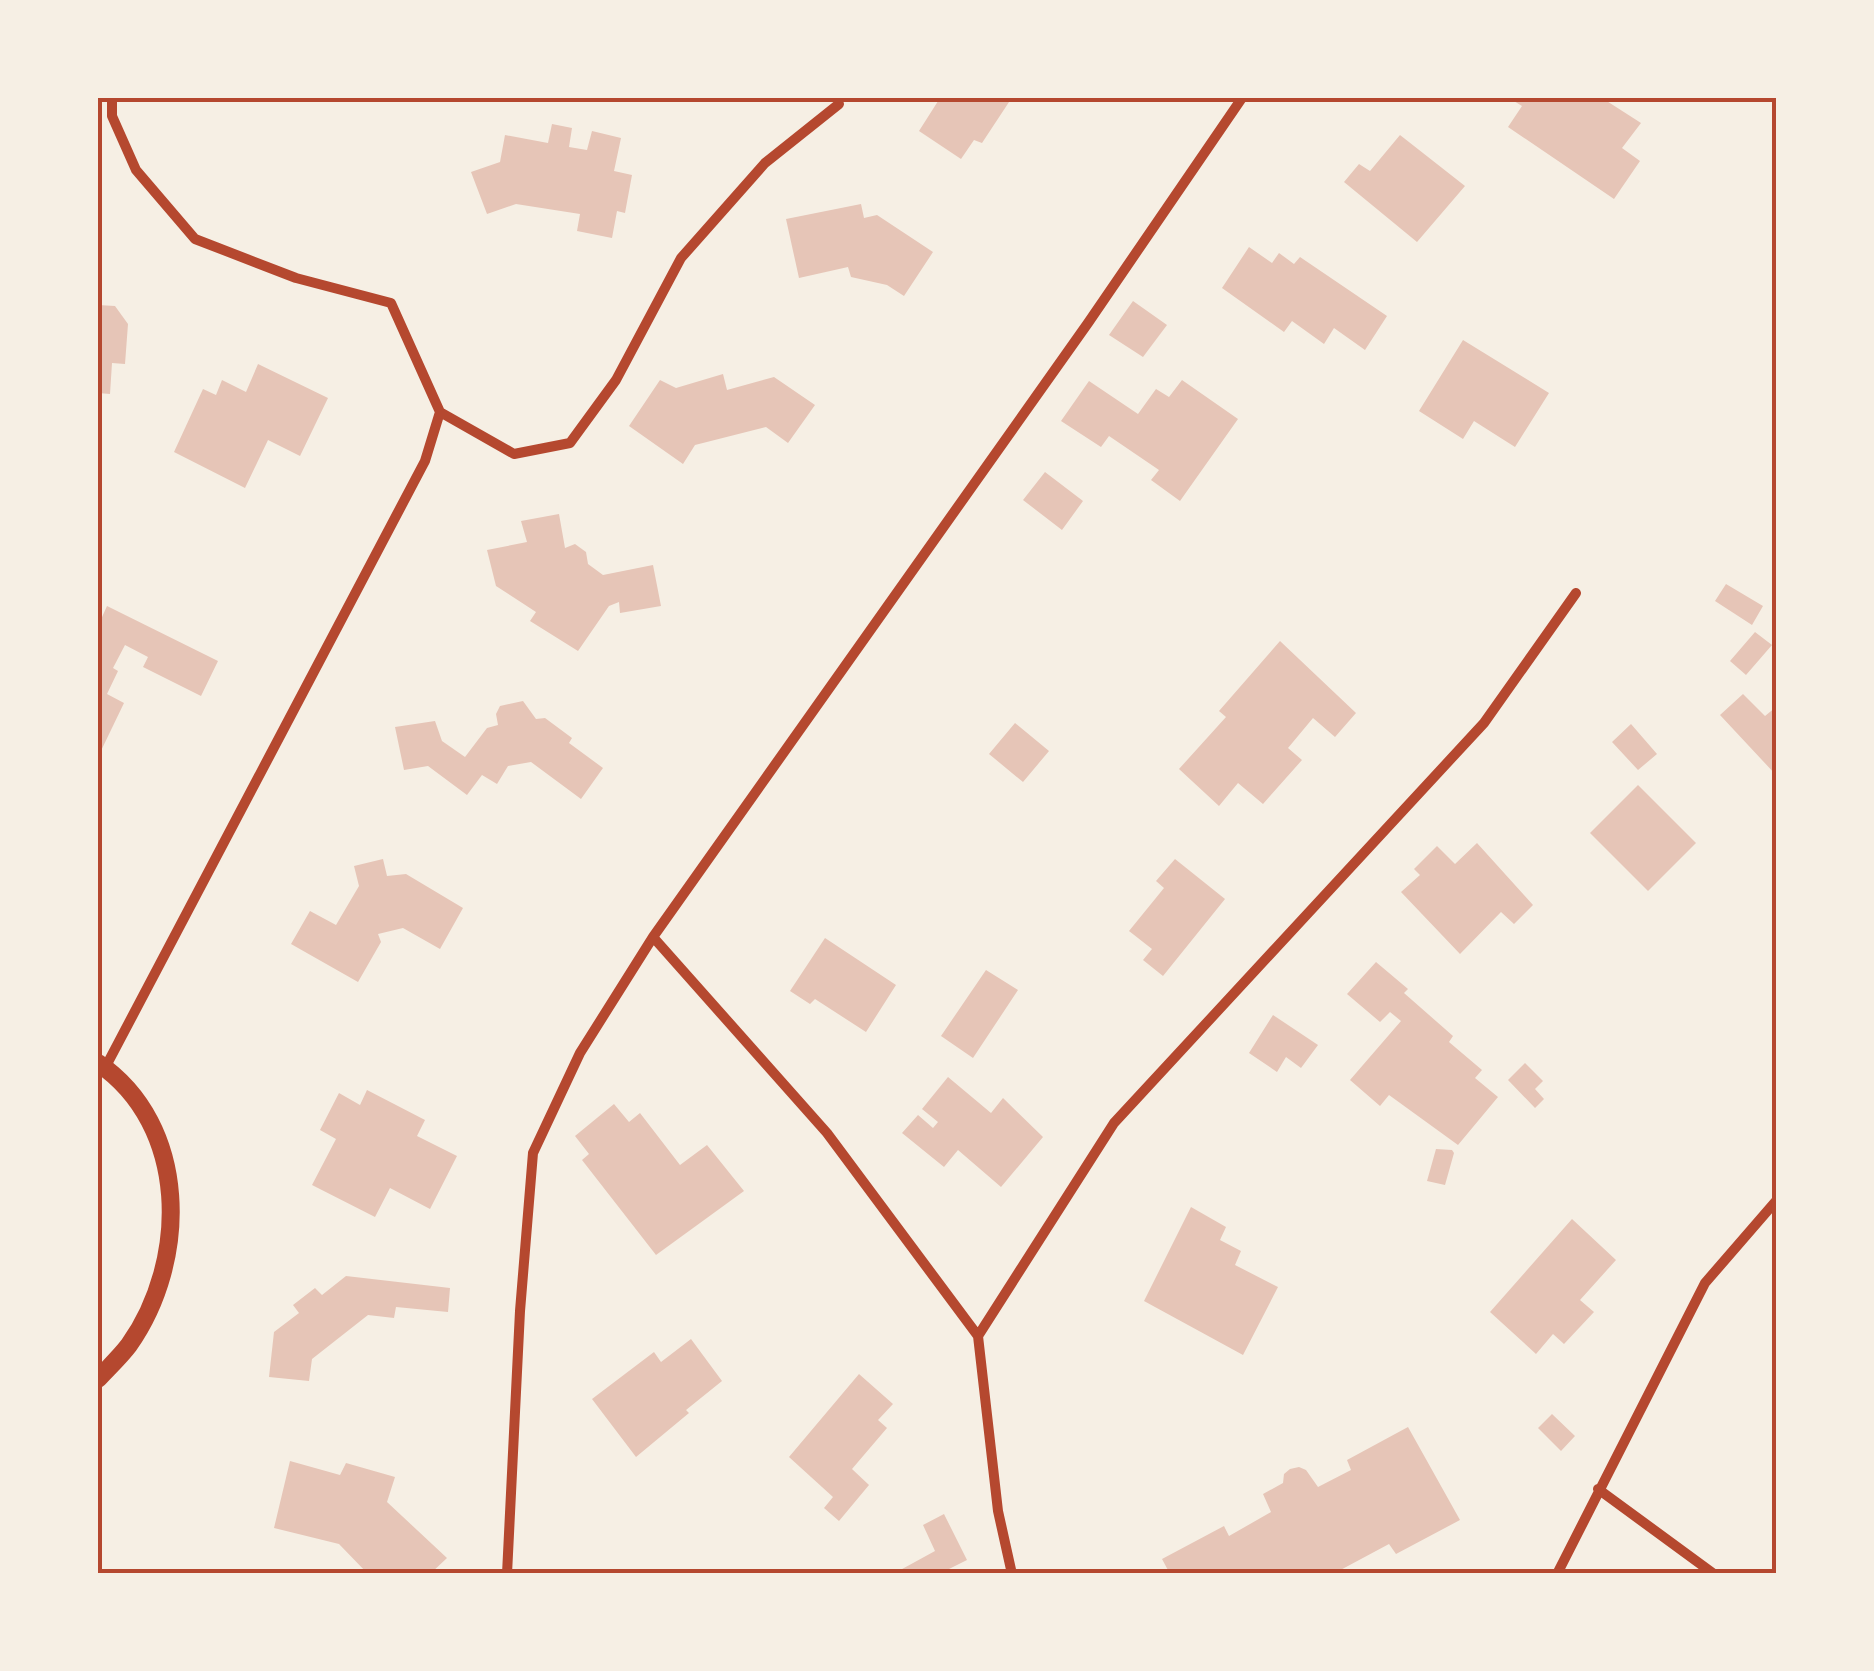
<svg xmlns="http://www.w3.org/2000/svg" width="1874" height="1671" viewBox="0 0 1874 1671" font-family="'Alegreya Sans',sans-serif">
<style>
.building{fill:#e6c5b7}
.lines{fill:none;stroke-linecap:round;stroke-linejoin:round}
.minor{stroke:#b5482f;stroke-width:10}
.tertiary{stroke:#b5482f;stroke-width:18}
.neatline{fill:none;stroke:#b5482f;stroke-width:4}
</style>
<rect width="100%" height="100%" fill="#f6efe4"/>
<path class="building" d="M 940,98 L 1008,98 L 1011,99 L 982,143 L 974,140 L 961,159 L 919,131 Z
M 1509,98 L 1602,98 L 1641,123 L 1622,148 L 1640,161 L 1614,199 L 1508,127 L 1522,106 Z
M 552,124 L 572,128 L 569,147 L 587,150 L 592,131 L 621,138 L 614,171 L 632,175 L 625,213 L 617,211 L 612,238 L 577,231 L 580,214 L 516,204 L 487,214 L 471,172 L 500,162 L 505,135 L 548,143 Z
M 1400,135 L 1465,186 L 1417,242 L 1344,182 L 1359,164 L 1370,171 Z
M 861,204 L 864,218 L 877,215 L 933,252 L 904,296 L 887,285 L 851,277 L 848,267 L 799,278 L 786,219 Z
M 1249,247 L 1272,263 L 1279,253 L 1294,264 L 1300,257 L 1387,316 L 1365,350 L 1334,328 L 1324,344 L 1292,321 L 1284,332 L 1222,288 Z
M 1133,301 L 1167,325 L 1143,357 L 1109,335 Z
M 98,305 L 115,306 L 128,324 L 125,364 L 112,363 L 110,394 L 98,393 Z
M 1463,340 L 1549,393 L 1515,447 L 1474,421 L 1463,439 L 1419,411 Z
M 258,364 L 328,398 L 300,456 L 268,440 L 245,488 L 174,452 L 203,389 L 216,395 L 222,380 L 246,392 Z
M 723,374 L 727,390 L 774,377 L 815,405 L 788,443 L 766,427 L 695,445 L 683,464 L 629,426 L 660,380 L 676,388 Z
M 1182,380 L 1238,419 L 1180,501 L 1151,480 L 1159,470 L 1109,436 L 1101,447 L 1061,421 L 1089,381 L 1138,414 L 1156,389 L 1169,397 Z
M 1045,472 L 1083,501 L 1062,530 L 1023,500 Z
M 559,514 L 565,548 L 575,544 L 586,552 L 588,564 L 603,575 L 653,565 L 661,606 L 620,613 L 619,602 L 609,606 L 578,651 L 530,621 L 536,612 L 496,586 L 487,550 L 527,542 L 521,521 Z
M 1726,584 L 1763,606 L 1752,625 L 1715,601 Z
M 107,606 L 218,661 L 201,696 L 143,667 L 148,657 L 125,645 L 113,668 L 118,671 L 107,694 L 124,703 L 98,757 L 98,626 Z
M 1755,632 L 1772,645 L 1746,675 L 1730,661 Z
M 1280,641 L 1356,713 L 1335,737 L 1313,718 L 1288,748 L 1302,760 L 1263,804 L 1238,783 L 1219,806 L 1179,769 L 1226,717 L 1219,711 Z
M 1743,694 L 1765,716 L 1776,707 L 1776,775 L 1720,715 Z
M 523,701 L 536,719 L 545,718 L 572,738 L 569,743 L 603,768 L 581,799 L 531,762 L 508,766 L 497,784 L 482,775 L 467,795 L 428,766 L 404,770 L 395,727 L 435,721 L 442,741 L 465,757 L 487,728 L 498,725 L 496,714 L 500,706 Z
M 1015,723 L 1049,751 L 1023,782 L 989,754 Z
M 1631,724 L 1657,754 L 1638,770 L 1612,742 Z
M 1638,785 L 1696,843 L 1648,891 L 1590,833 Z
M 1477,843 L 1533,905 L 1514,924 L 1501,912 L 1460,954 L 1401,892 L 1420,875 L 1414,869 L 1437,846 L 1455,864 Z
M 383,859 L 387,876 L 406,874 L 463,908 L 440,949 L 403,928 L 378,934 L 381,942 L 358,982 L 291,944 L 310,911 L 336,925 L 359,886 L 354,866 Z
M 1175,859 L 1225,899 L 1163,976 L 1143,960 L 1152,949 L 1129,931 L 1164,888 L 1156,881 Z
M 825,938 L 896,985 L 866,1032 L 815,999 L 810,1004 L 790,991 Z
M 1376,962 L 1408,989 L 1404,993 L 1453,1036 L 1449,1042 L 1482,1070 L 1475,1078 L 1498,1097 L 1458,1145 L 1389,1095 L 1380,1106 L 1350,1080 L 1401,1021 L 1390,1012 L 1380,1022 L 1347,994 Z
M 986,970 L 1018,990 L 973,1058 L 941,1036 Z
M 1273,1015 L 1318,1045 L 1301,1068 L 1286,1057 L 1277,1072 L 1249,1053 Z
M 1525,1063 L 1543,1081 L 1535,1089 L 1544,1099 L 1535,1108 L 1508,1080 Z
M 948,1077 L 991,1113 L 1003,1098 L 1043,1137 L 1001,1187 L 958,1150 L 944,1167 L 902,1133 L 918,1115 L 933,1128 L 938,1122 L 922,1109 Z
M 367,1090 L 425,1120 L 417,1136 L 457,1156 L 430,1209 L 390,1188 L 375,1217 L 312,1185 L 336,1139 L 320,1130 L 339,1093 L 360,1105 Z
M 614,1104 L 629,1122 L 640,1113 L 680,1165 L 707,1145 L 744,1191 L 656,1255 L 582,1160 L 589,1154 L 575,1136 Z
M 1436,1149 L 1452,1150 L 1454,1153 L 1445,1185 L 1427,1181 Z
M 1191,1207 L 1226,1227 L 1220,1240 L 1241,1251 L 1235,1265 L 1278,1287 L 1243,1355 L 1144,1301 Z
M 1572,1219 L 1616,1260 L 1580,1300 L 1594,1312 L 1564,1344 L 1553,1334 L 1536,1354 L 1490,1312 Z
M 346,1276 L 450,1288 L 448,1312 L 396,1307 L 394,1318 L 368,1315 L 312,1359 L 309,1381 L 269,1377 L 274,1332 L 299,1313 L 293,1305 L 315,1288 L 322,1295 Z
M 691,1339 L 722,1381 L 686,1410 L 689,1413 L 636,1457 L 592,1399 L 654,1352 L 661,1362 Z
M 859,1374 L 893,1404 L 878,1420 L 887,1428 L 852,1469 L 869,1485 L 839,1521 L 824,1508 L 833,1497 L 789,1457 Z
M 1552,1414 L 1575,1436 L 1561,1451 L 1538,1428 Z
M 1408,1427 L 1460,1520 L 1396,1554 L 1389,1544 L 1333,1574 L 1170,1574 L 1162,1559 L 1224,1526 L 1229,1536 L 1271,1512 L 1263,1494 L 1283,1483 L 1284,1474 L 1290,1469 L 1299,1467 L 1306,1470 L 1318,1487 L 1351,1470 L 1347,1460 Z
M 290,1461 L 340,1475 L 346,1463 L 395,1477 L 387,1502 L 447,1558 L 430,1574 L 368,1574 L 339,1544 L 274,1528 Z
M 944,1514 L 967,1560 L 947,1570 L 948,1574 L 893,1574 L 935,1551 L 923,1525 Z"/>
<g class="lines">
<path class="minor" d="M 440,412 L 514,454 L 570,443 L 616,380 L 681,258 L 765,163 L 839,104
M 653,937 L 827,1133 L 978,1336 L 998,1511 L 1012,1574
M 105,1068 L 425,461 L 440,412 L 391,303 L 296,278 L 195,239 L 136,170 L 112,116 L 112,98
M 978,1336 L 1114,1123 L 1484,723 L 1576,593
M 1598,1489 L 1714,1574
M 507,1574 L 520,1311 L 533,1153 L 580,1053 L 653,937 L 1088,323 L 1242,98
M 1557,1574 L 1705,1283 L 1776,1201"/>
<path class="tertiary" d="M 98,1063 C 189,1125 189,1260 129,1345 C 120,1357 108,1368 98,1379"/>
</g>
<rect width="1874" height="1671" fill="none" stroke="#f6efe4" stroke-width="200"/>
<rect x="100" y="100" width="1674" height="1471" class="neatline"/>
</svg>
